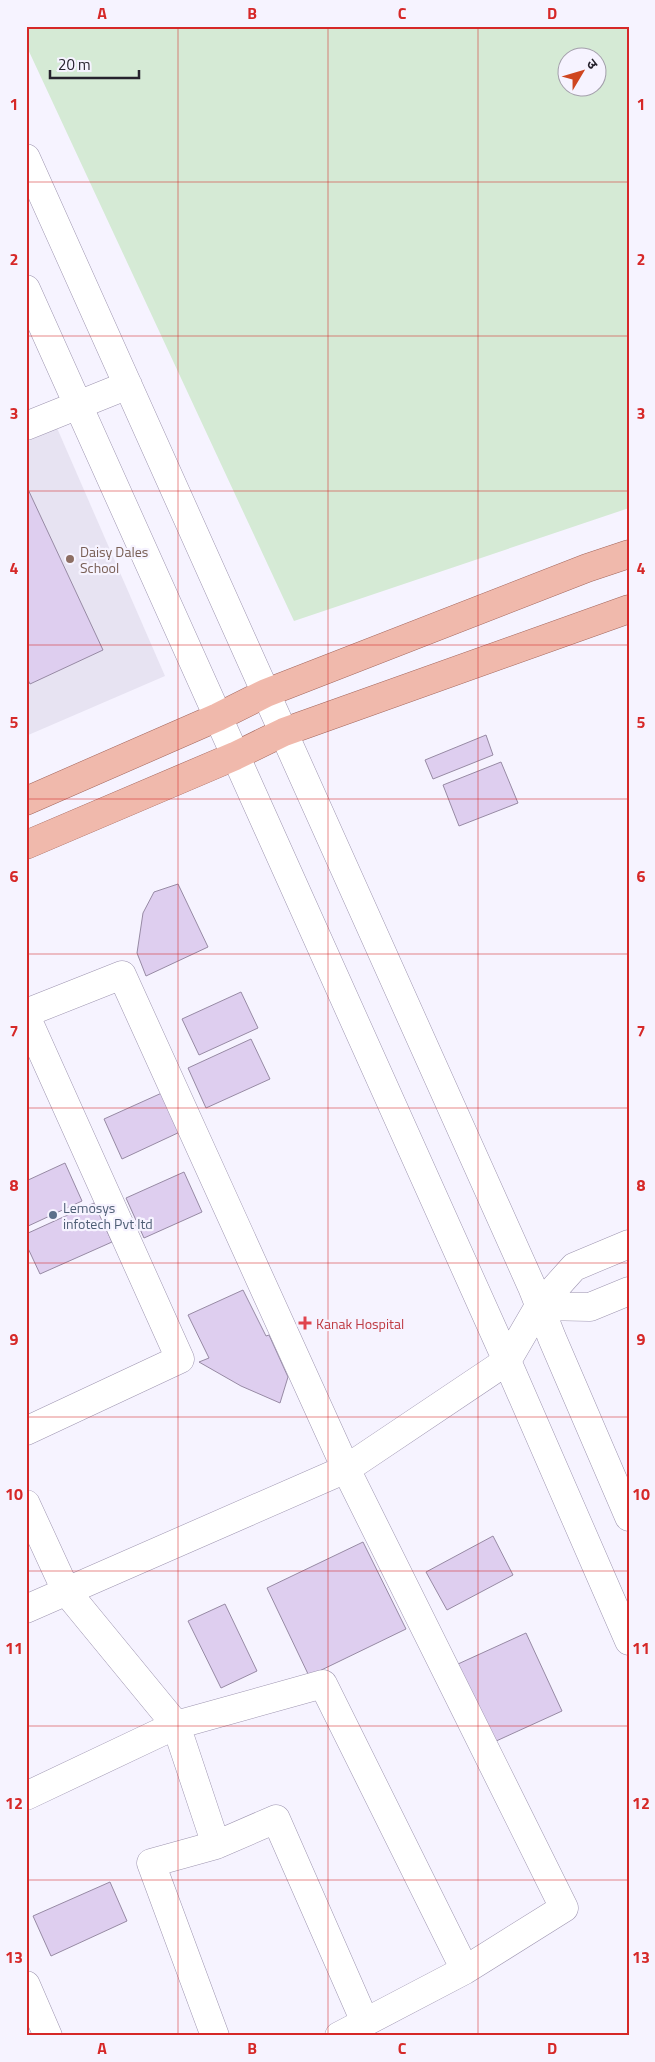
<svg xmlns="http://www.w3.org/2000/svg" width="655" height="2062" viewBox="0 0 655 2062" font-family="'Titillium Web','Noto Sans Devanagari',sans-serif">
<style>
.built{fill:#e7e3f2}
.green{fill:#d5ead5;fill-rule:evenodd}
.building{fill:#deceef;stroke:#978aa4}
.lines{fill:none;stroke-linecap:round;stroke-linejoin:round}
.minor-casing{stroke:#9e95b0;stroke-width:29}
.major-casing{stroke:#a3665c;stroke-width:29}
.minor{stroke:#fff;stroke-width:28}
.major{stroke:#f0b9ac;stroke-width:28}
.grid{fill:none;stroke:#d62828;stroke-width:1;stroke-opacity:0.55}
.education-dot{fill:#8d6e63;stroke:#f6f3ff;stroke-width:2}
.service-dot{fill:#5c6f8a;stroke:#f6f3ff;stroke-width:2}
.health-dot{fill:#e0444e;stroke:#f6f3ff;stroke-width:2}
.labels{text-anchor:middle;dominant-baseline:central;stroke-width:4.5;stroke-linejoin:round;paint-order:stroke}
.education-label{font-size:14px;fill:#785e54;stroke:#f6f3ff;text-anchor:start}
.service-label{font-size:14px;fill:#4e5e75;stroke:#f6f3ff;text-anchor:start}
.health-label{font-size:14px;fill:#be3a42;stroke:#f6f3ff;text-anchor:start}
.neatline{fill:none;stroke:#d62828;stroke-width:2}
.grid-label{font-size:16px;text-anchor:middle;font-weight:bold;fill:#d62828}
</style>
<rect width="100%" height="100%" fill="#f6f3ff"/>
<path class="built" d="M 57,428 L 165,676 L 26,736 L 26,442 Z"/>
<path class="green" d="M 26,26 L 629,26 L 629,508 L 294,621 L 26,45 ZM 568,58 L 598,58 L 598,88 L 568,88 Z"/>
<path class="building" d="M 26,485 L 103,650 L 30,684 L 26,676 Z
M 486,735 L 493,755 L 433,779 L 425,760 Z
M 501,762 L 518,803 L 459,826 L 443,785 Z
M 178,884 L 208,947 L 146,976 L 137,953 L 143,913 L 154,892 Z
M 241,992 L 258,1028 L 199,1055 L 182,1019 Z
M 251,1039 L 270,1079 L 206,1108 L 188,1068 Z
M 164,1092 L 182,1131 L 122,1159 L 104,1119 Z
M 65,1163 L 82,1201 L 26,1227 L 26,1181 Z
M 184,1172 L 202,1212 L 144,1238 L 126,1198 Z
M 94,1203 L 112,1242 L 40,1274 L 26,1244 L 26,1234 Z
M 243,1290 L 266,1336 L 269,1335 L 288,1377 L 280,1403 L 241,1386 L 199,1362 L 209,1358 L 188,1315 Z
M 493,1536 L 513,1575 L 447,1610 L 426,1572 Z
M 363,1542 L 406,1629 L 309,1676 L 267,1588 Z
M 225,1604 L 257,1671 L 221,1688 L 188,1621 Z
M 526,1633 L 562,1711 L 494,1742 L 458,1664 Z
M 110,1882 L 127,1921 L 51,1956 L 33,1916 Z"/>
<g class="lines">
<g class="minor-casing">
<path id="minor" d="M 26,158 L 532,1287 L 552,1338 L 629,1517
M 26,289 L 507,1361 L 629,1641
M 26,426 L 128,385
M 26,1013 L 122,975 L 346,1469 L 564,1908 L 465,1970 L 339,2036
M 26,1016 L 180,1359 L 26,1431
M 539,1306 L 590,1307 L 629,1291
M 26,1504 L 66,1591 L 176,1725 L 216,1845
M 26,1609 L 346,1469 L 507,1361 L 539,1306 L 574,1267 L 629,1244
M 26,1796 L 176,1725 L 323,1684 L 465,1970
M 26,1985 L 48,2036
M 215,2036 L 151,1863 L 216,1845 L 276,1819 L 365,2022"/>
</g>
<g class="major-casing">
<path id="major" d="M 26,801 L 218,717 L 266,693 L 587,568 L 629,554
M 26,845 L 235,756 L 284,732 L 629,609"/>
</g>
<use href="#minor" class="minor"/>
<use href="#major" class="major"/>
</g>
<path class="grid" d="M 178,26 L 178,2036M 328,26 L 328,2036M 478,26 L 478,2036M 26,182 L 629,182M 26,336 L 629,336M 26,491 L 629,491M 26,645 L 629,645M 26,799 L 629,799M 26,954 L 629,954M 26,1108 L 629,1108M 26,1263 L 629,1263M 26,1417 L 629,1417M 26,1571 L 629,1571M 26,1726 L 629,1726M 26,1880 L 629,1880"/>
<circle class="education-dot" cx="70" cy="559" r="5"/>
<circle class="service-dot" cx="53" cy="1215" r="5"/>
<path class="health-dot" d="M302.5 1315.5h5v5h5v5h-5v5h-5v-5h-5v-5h5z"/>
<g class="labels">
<g class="education-label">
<text x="80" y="551">Daisy Dales<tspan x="80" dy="16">School</tspan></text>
</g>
<g class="service-label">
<text x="63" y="1207">Lemosys<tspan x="63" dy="16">infotech Pvt ltd</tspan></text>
</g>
<g class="health-label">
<text x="316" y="1323">Kanak Hospital</text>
</g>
</g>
<rect width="655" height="2062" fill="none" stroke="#f6f3ff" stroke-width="55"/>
<g transform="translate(582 72) rotate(52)"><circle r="24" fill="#f6f3ff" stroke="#a39fab"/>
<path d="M0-4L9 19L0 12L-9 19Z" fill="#cf4620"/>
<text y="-8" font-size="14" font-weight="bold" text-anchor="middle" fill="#26222d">उ</text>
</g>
<path d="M50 70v8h89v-8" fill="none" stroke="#26222d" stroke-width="2.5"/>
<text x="58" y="70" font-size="15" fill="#26222d" stroke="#f6f3ff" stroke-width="4" paint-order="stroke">20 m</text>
<rect x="28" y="28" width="600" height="2006" class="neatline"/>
<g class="grid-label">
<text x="102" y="19">A</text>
<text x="252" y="19">B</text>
<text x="402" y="19">C</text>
<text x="552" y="19">D</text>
<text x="14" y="110">1</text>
<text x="641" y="110">1</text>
<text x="14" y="265">2</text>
<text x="641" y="265">2</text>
<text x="14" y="419">3</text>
<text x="641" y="419">3</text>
<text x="14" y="574">4</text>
<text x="641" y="574">4</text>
<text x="14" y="728">5</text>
<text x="641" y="728">5</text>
<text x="14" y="882">6</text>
<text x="641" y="882">6</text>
<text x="14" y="1037">7</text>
<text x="641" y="1037">7</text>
<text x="14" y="1191">8</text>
<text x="641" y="1191">8</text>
<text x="14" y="1345">9</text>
<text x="641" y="1345">9</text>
<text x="14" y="1500">10</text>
<text x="641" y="1500">10</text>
<text x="14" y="1654">11</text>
<text x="641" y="1654">11</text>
<text x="14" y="1809">12</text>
<text x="641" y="1809">12</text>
<text x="14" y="1963">13</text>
<text x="641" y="1963">13</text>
<text x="102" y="2054">A</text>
<text x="252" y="2054">B</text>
<text x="402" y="2054">C</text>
<text x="552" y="2054">D</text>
</g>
</svg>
